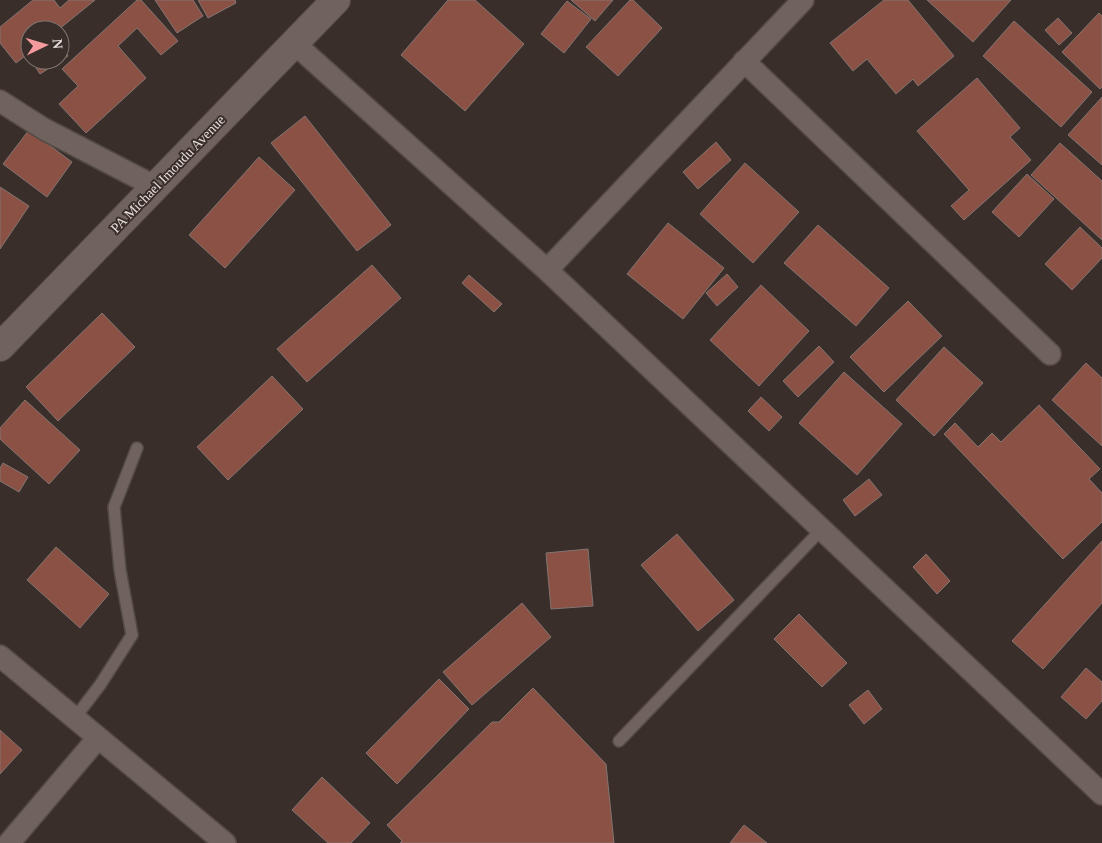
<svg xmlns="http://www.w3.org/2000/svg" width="1102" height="843" viewBox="0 0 1102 843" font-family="'Times New Roman',serif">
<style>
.building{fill:#8a5144;stroke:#837572}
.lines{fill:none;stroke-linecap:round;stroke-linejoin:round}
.lane-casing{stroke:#534a46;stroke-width:14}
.street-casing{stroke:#534a46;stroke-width:24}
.secondary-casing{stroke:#534a46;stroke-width:30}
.lane{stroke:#70635e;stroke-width:11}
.street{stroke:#70635e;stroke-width:21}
.secondary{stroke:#70635e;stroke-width:28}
.labels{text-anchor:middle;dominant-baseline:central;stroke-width:4;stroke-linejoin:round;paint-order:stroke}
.street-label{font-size:14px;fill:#e6dedb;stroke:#392e29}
</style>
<rect width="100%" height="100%" fill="#392e29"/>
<path class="building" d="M 33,0 L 54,0 L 60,8 L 69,0 L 95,0 L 58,30 L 30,30 L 30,52 L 16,63 L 0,43 L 0,27 Z
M 137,0 L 141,0 L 178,41 L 161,55 L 137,28 L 118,46 L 146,78 L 86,133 L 59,104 L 78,86 L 62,69 Z
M 155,0 L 193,0 L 203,16 L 177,33 Z
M 198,0 L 235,0 L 236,3 L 208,18 Z
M 448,0 L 475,0 L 524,44 L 465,111 L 401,55 Z
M 571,0 L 613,0 L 595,21 Z
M 630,0 L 633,0 L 662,28 L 618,76 L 586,47 Z
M 884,0 L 908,0 L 954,56 L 918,86 L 913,79 L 896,94 L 867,59 L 853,71 L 830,43 Z
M 927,0 L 1011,0 L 973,42 Z
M 567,1 L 591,19 L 564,53 L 541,34 Z
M 1099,13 L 1102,16 L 1102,87 L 1100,89 L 1062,52 Z
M 1058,18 L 1072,33 L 1059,45 L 1045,30 Z
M 1014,21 L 1092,92 L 1061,127 L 983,56 Z
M 60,43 L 68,56 L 40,74 L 31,60 L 60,60 Z
M 977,78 L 1020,128 L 1010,137 L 1031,160 L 964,220 L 951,206 L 969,190 L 917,131 Z
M 1102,97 L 1102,165 L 1068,135 Z
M 305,116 L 391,225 L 357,251 L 271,143 Z
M 29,130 L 72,162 L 47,197 L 3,164 Z
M 716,142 L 731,160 L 698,189 L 683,172 Z
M 1060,143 L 1102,181 L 1102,240 L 1031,175 Z
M 259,157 L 295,190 L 225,268 L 189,235 Z
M 745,163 L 799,212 L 753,263 L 700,214 Z
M 1027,174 L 1054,199 L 1019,237 L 992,212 Z
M 0,187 L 29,206 L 0,249 Z
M 668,223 L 724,268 L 683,319 L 627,274 Z
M 818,225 L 889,288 L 856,326 L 784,263 Z
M 1080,227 L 1102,248 L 1102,258 L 1072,290 L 1045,264 Z
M 372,265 L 401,298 L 307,382 L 277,349 Z
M 727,274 L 738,287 L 717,306 L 706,293 Z
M 469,275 L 502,304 L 494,312 L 462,283 Z
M 761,285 L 809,331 L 759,386 L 710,340 Z
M 908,301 L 942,336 L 884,392 L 850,357 Z
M 102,313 L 135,347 L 58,421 L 26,387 Z
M 819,346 L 834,362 L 798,397 L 783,381 Z
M 944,347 L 983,383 L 934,436 L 896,400 Z
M 1086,363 L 1102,378 L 1102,446 L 1052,400 Z
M 844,372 L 902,424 L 857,475 L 799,423 Z
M 272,376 L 303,409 L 228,480 L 197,447 Z
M 761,397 L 782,417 L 769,431 L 748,411 Z
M 25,400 L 80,450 L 49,484 L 0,439 L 0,428 Z
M 1039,405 L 1100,469 L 1089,479 L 1102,493 L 1102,522 L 1063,559 L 944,434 L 955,423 L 978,447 L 992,433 L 1001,442 Z
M 3,463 L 28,477 L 19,492 L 0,481 L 0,468 Z
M 869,479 L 882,495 L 855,516 L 843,500 Z
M 677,534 L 734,600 L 698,631 L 641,565 Z
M 1102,541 L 1102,603 L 1043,669 L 1012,641 Z
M 56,547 L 109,594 L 80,628 L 27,580 Z
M 588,549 L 593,606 L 551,609 L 546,553 Z
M 926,554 L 950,581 L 937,594 L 913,567 Z
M 522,603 L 551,637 L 472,705 L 443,672 Z
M 799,614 L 847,663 L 822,687 L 774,639 Z
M 1086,668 L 1102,682 L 1102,701 L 1086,719 L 1061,697 Z
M 439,679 L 469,709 L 397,784 L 366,753 Z
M 533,688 L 606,764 L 614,843 L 400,843 L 402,841 L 387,825 L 492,722 L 499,722 Z
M 868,690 L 882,709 L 864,724 L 849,705 Z
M 0,730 L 22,750 L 0,774 Z
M 322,777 L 370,823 L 351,843 L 328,843 L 292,810 Z
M 744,825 L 767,843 L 730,843 Z"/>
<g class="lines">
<g class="lane-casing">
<path id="lane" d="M 74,719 L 100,685 L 132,635 L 120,570 L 114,507 L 137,448
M 619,741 L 822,529"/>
</g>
<g class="street-casing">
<path id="street" d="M 295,44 L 547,270 L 1102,794
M 744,61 L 1050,354
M 0,101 L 44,129 L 156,187
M 547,270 L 803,0
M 0,656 L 225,843
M 9,843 L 98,738"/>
</g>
<g class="secondary-casing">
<path id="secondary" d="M 0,347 L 336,0"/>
</g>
<use href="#lane" class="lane"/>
<use href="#street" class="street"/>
<use href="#secondary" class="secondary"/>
</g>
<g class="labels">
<g class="street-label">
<text transform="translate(168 174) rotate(-46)">PA Michael Imoudu Avenue</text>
</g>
</g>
<g transform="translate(45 45) rotate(85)"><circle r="24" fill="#392e29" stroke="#7e7470"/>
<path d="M0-4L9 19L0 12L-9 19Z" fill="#f59b9d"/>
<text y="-8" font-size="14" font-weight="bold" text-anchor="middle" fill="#e6dedb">N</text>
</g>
</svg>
